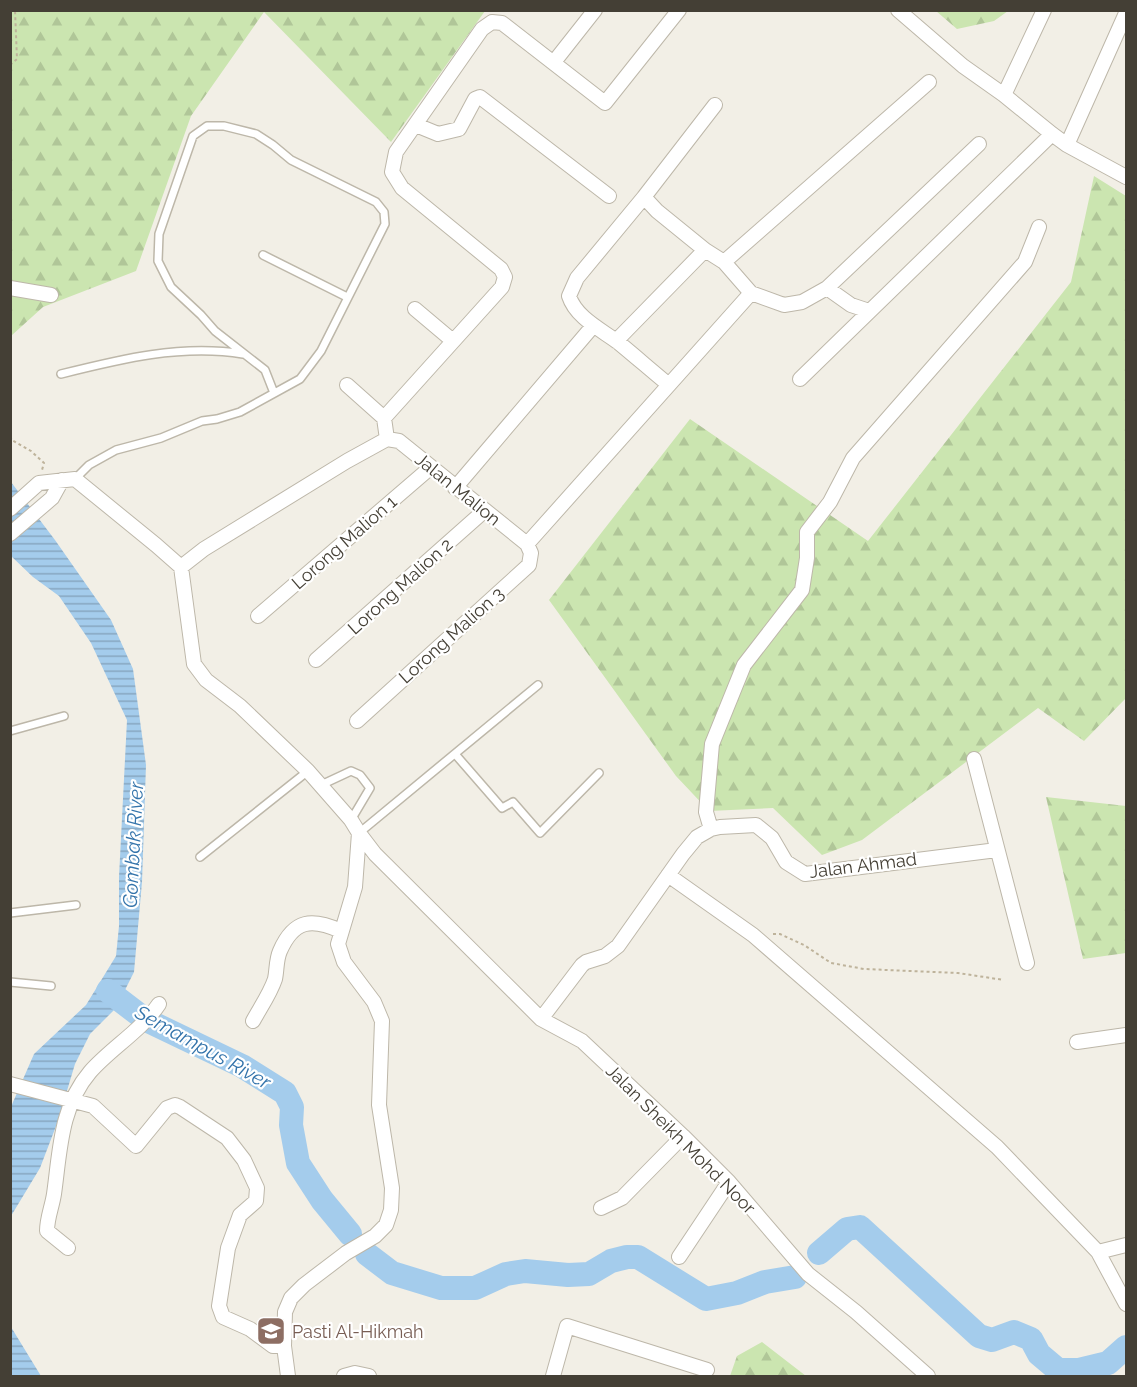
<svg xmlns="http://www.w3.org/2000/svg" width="1137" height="1387" viewBox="0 0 1137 1387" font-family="Raleway,sans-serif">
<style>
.forest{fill:url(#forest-firs)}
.water{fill:url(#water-rules)}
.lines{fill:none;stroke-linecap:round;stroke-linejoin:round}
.river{stroke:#a4ccec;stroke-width:24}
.service-casing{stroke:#bdb7a9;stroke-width:10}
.minor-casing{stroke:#bdb7a9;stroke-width:16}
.path{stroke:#beb39b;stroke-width:2;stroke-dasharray:3 3;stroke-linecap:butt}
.service{stroke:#fff;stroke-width:7}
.minor{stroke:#fff;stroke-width:14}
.labels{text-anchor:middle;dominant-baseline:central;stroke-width:4.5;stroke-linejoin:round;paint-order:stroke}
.street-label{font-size:18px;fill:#443f35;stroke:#fff}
.education-label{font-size:18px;fill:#785e54;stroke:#fff;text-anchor:start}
.water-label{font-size:20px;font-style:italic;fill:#3474ab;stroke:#fff}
</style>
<defs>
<pattern id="forest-firs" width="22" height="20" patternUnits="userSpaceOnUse" patternTransform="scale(1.5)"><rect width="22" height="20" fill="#cbe5b0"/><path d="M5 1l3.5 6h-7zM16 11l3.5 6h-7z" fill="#b0c698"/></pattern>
<pattern id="water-rules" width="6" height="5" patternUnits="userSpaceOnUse" patternTransform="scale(1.5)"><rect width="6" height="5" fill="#a4ccec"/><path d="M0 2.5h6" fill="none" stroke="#87a7c0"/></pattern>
</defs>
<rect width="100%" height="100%" fill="#f2efe6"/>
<path class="forest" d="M 11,11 L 485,11 L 391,142 L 264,12 L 191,116 L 136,271 L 43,307 L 11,336 Z
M 936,11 L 1008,11 L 994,21 L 957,29 Z
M 1094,176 L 1126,196 L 1126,698 L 1084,741 L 1038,708 L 862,840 L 822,855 L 773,808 L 709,811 L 676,776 L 549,600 L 690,419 L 868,541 L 1071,282 Z
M 1046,797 L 1126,806 L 1126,953 L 1083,959 Z
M 762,1342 L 806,1376 L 807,1376 L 730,1376 L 737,1356 Z"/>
<path class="water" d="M 11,482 L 55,540 L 111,620 L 133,669 L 146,765 L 142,882 L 134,972 L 116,1008 L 90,1034 L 75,1064 L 58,1121 L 40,1168 L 11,1216 L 10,1109 L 34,1054 L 86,1005 L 116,956 L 119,926 L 119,877 L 127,720 L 91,643 L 59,596 L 33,577 L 11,556 Z
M 11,1327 L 41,1376 L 11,1376 Z"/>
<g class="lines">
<path class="river" d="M 108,991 L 146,1020 L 242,1066 L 285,1093 L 292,1107 L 291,1125 L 298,1163 L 322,1200 L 350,1234
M 819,1253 L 847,1229 L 860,1227 L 979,1336 L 992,1340 L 1014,1332 L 1031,1339 L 1039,1354 L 1058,1370 L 1079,1370 L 1108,1363 L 1126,1347
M 367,1254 L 392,1273 L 441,1288 L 475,1288 L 506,1274 L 525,1271 L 568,1275 L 589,1274 L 611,1261 L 627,1257 L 638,1257 L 706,1299 L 737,1293 L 765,1282 L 795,1277"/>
<g class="service-casing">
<path id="service" d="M 263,255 L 347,297
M 61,374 C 121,359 181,344 243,354
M 75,479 L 89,465 L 116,450 L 161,438 L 202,421 L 217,419 L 240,412 L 300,379 L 321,351 L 385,224 L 384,212 L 376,202 L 291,160 L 273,145 L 256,134 L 224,126 L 207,126 L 193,136 L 159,234 L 158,261 L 171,287 L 201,315 L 215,331 L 265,370 L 274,393
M 10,731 L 64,716
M 455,754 L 502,808 L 513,802 L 540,833 L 599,773
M 321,785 L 351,771 L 360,775 L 370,788 L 351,820
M 359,833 L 538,685
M 200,857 L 308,771
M 10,913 L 76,905
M 10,982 L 51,986"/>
</g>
<g class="minor-casing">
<path id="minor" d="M 898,10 L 963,66 L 1004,95 L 1052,134 L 1067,145 L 1126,177
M 554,62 L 595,10
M 1004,95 L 1044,10
M 715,105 L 644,197 L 657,211 L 705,250 L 724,262 L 751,293 L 784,305 L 802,302 L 827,288
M 416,125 L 438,134 L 459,129 L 475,99 L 480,97 L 609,196
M 1067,145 L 1126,13
M 644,197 L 577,278 L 569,296 C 576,318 602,330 619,343 C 636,357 652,371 669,385
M 724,262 L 929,82
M 10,288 L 51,295
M 415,309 L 453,341
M 869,311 L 851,305 L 827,288 L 979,144
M 616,341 L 705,250
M 800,379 L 1052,134
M 347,385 L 384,418
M 387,439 L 384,418 L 502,287 L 505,277 L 501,269 L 402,188 L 392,172 L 396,152 L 482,29 L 492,22 L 502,23 L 605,103 L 679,10
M 455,488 L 593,326
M 10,509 L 39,483 L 75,479 L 156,545 L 181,567 L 194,664 L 206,680 L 240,706 L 308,771 L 351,820 L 359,833 L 375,854 L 541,1019 L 582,1041 L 683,1136 L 729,1182 L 808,1274 L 856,1312 L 928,1376
M 10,534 L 52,498 L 62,480
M 527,544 L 751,293
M 181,567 L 204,549 L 347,461 L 387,439
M 258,616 L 430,468
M 316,660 L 484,511
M 357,721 L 529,565 L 531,553 L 527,544 L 399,441 L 387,439
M 974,759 L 1027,963
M 711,829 L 706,812 L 712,744 L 744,665 L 802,590 L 807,558 L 807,532 L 830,502 L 853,458 L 1025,262 L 1039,227
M 668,875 L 753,935 L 997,1147 L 1098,1252 L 1126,1304
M 541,1019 L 582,965 L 586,962 L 605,956 L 618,946 L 683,854 L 697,837 L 711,829 L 720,827 L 756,825 L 772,838 L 786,862 L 805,874 L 997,850
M 253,1021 C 260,1008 270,994 275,979 C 277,970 276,960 280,951 C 294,919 312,918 341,931
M 1077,1042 L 1126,1035
M 10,1084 L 93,1106 L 136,1146 L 167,1108 L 175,1105 L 180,1107 L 227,1138 L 244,1160 L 257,1188 L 256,1201 L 240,1215 L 228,1248 L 219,1306 L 223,1317 L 250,1329 L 273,1346 L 284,1346
M 601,1208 L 622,1198 L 683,1136
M 68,1248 L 47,1231 C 47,1218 52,1207 54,1194 C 60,1152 60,1107 90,1072 C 111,1048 141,1031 159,1004
M 1098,1252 L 1126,1245
M 679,1257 L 729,1182
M 288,1376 L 284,1346 L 285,1312 L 291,1298 L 304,1285 L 346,1253 L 375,1236 L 386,1225 L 391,1210 L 392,1188 L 379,1105 L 382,1021 L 374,1002 L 344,962 L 338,944 L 355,887 L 359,833
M 344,1376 L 355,1373 L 369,1376
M 553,1376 L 567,1326 L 707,1370"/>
</g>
<path class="path" d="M 10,65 L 17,59 L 15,10
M 10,392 L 10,400
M 10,436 L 12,440 L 31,451 L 44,463 L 42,470
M 773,934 L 780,934 L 804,945 L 831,963 L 864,969 L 958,973 L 1004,980"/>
<use href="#service" class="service"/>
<use href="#minor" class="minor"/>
</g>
<defs>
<g id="school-square" transform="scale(1.5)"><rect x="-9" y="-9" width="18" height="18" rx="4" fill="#8d6e63" stroke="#fff"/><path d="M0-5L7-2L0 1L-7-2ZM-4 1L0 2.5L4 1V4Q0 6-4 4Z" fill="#fff"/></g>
</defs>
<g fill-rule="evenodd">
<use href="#school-square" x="271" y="1331"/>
</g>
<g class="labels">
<g class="street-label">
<text transform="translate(458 489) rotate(39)">Jalan Malion</text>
<text transform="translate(344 542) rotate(-41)">Lorong Malion 1</text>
<text transform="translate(400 586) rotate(-42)">Lorong Malion 2</text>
<text transform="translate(451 635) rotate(-42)">Lorong Malion 3</text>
<text transform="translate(863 865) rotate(-7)">Jalan Ahmad</text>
<text transform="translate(681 1139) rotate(45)">Jalan Sheikh Mohd Noor</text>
</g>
<g class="education-label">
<text x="292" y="1331">Pasti Al-Hikmah</text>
</g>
<g class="water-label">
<text transform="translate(133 845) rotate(-87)">Gombak River</text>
<text transform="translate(203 1047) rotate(29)">Semampus River</text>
</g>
</g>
<rect width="1137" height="1387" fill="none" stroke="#443f35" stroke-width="24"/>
</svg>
